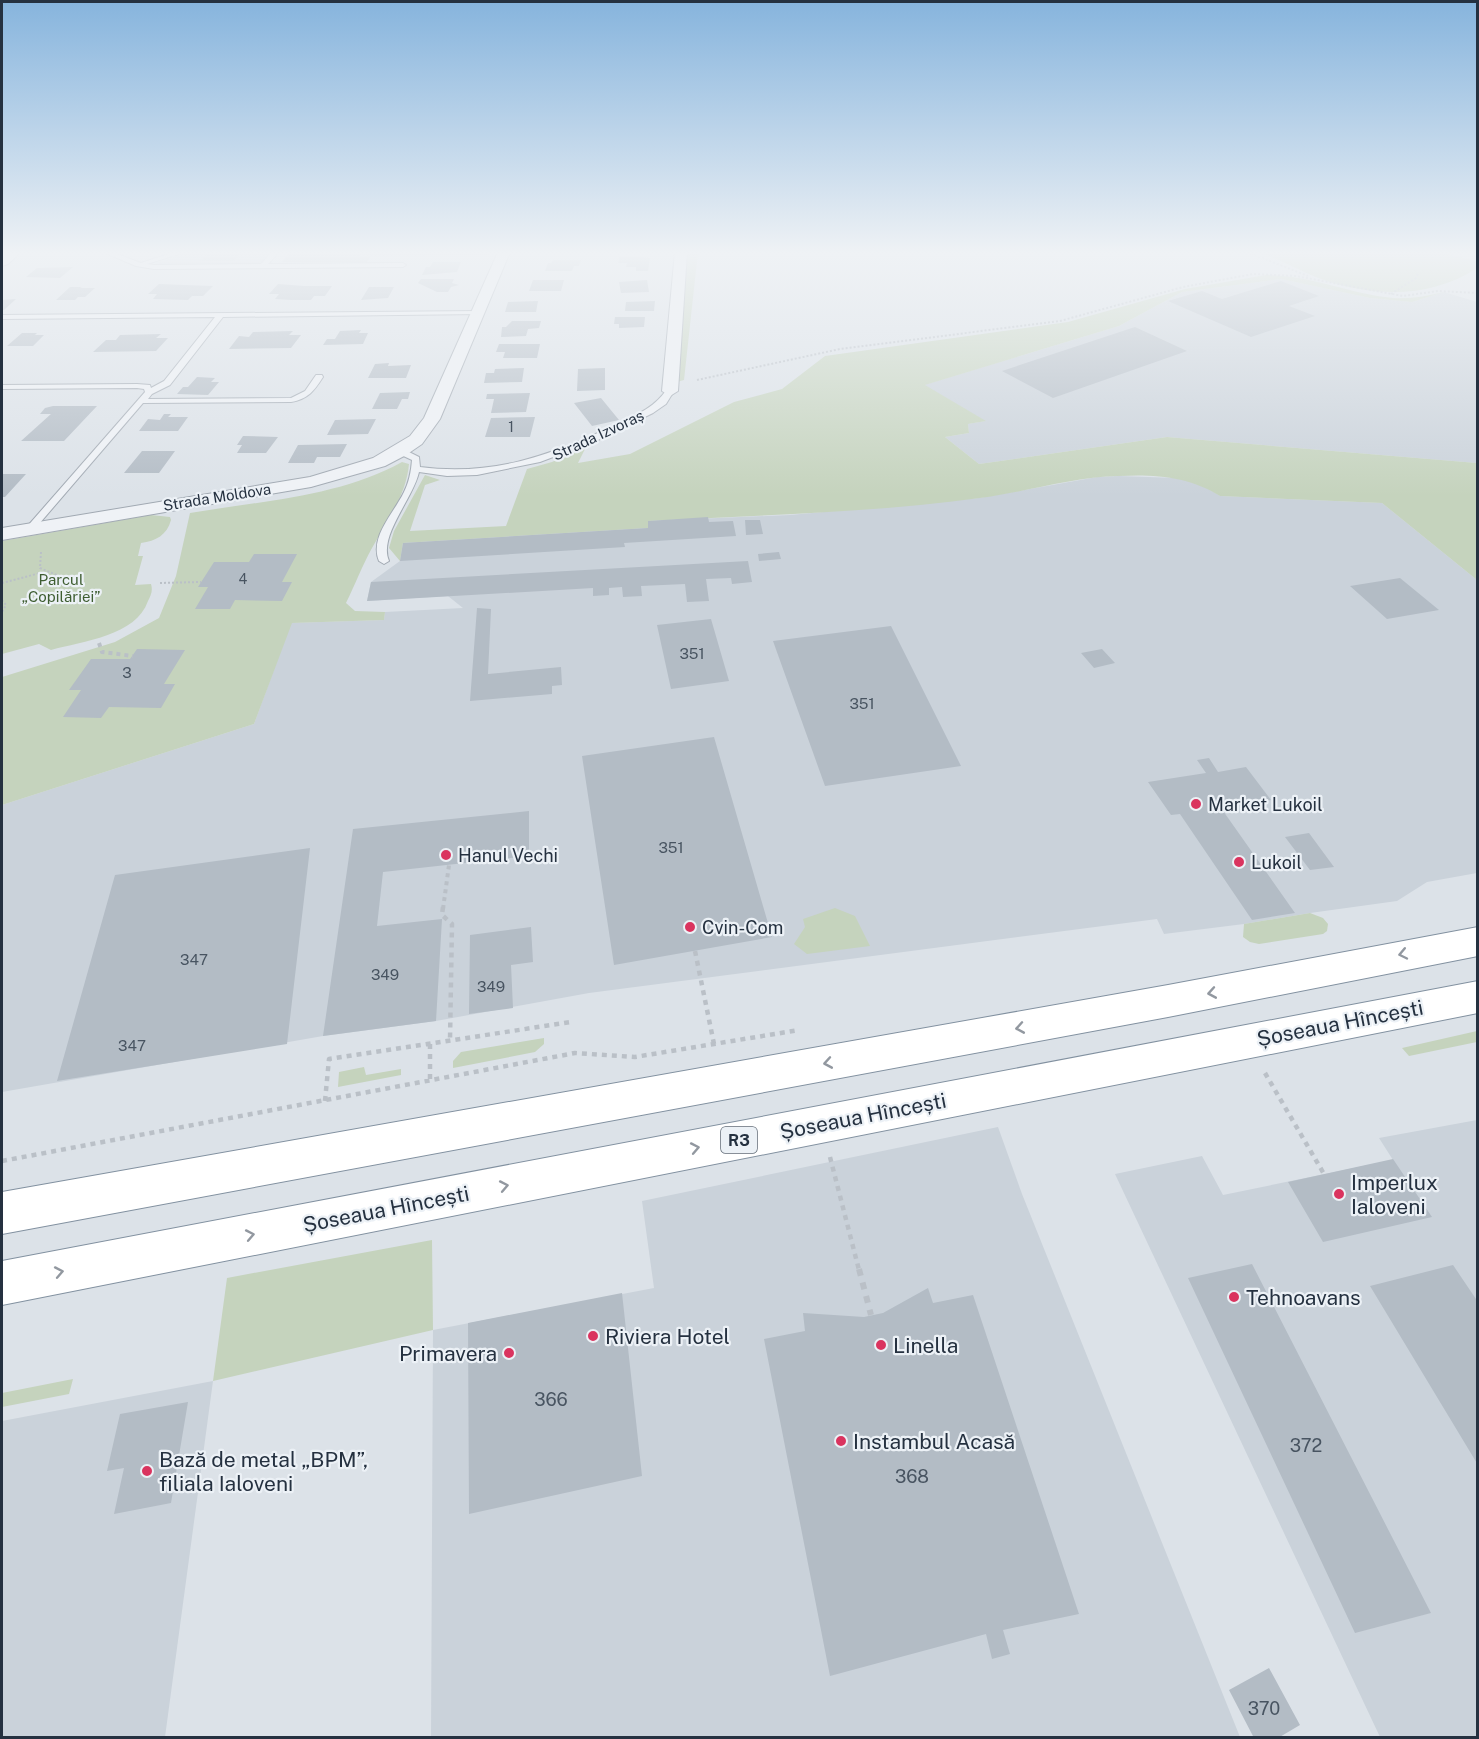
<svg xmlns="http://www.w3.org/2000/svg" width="1479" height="1739" viewBox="0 0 1479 1739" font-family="'Public Sans',sans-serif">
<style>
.built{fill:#cad2da}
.green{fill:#c5d3bd}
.building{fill:#b3bcc5}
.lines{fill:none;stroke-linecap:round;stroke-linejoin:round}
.service-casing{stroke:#a1a9b2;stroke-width:2}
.minor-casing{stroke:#a1a9b2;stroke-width:2}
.tertiary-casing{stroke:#a1a9b2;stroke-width:2}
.trunk-casing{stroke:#8291a0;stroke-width:2}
.path-far3{stroke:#bac0c7;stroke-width:2;stroke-dasharray:2 2;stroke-linecap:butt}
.path-far2{stroke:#bac0c7;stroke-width:4;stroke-dasharray:4 4;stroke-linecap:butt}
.path-far1{stroke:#bac0c7;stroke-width:4.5;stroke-dasharray:5 5;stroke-linecap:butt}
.path{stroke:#bac0c7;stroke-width:6;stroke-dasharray:7 7;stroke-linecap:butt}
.service{fill:#eff2f6;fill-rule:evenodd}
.minor{fill:#eff2f6;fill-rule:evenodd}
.tertiary{fill:#eff2f6;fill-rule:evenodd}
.trunk{fill:#fff;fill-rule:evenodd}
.oneway{stroke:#9298a0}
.poi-dot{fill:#da345f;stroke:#ecf1f6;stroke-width:2}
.labels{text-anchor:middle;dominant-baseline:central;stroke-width:4.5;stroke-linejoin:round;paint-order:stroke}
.far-number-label{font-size:14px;fill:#485461}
.far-street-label{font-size:15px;fill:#253140;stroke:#ecf1f6}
.far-park-label{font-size:15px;fill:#3e5d31;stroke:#ecf1f6}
.number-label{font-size:15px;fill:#485461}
.shield{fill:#ecf1f6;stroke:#616b77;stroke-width:1.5}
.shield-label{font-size:16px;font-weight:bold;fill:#253140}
.poi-label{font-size:18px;fill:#253140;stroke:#ecf1f6;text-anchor:start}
.near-number-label{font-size:18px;fill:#485461}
.near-street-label{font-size:21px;fill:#253140;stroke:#ecf1f6}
.near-poi-label{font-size:21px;fill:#253140;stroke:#ecf1f6;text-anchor:start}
</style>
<rect width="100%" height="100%" fill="#dce2e8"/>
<path class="built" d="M 189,252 L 271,252 L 262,262 L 256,264 L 162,266 L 156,263 Z
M 291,252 L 490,252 L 488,255 L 372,256 L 367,262 L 282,262 Z
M 1281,279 L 1370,298 L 1412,302 L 1444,292 L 1477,302 L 1477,463 L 1167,437 L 979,464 L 945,437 L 969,433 L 968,424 L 985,421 L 924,385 L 1119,326 L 1182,292 Z
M 1119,476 L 1177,478 L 1203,485 L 1220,496 L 1382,503 L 1477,580 L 1477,873 L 1427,882 L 1397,901 L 1310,913 L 1244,924 L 1164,934 L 1157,919 L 589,993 L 436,1021 L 323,1036 L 2,1092 L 2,805 L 254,724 L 291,623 L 384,620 L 385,612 L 463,608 L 448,596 L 367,601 L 371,582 L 400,561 L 403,543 L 648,528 L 648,521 L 790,515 L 979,498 L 1097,477 Z
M 1477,1120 L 1477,1737 L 1380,1737 L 1115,1174 L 1202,1156 L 1223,1195 L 1393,1160 L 1379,1138 Z
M 998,1127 L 1022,1194 L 1240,1737 L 431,1738 L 433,1330 L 654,1288 L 642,1201 Z
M 213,1381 L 165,1737 L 2,1738 L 2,1421 Z"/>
<path class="green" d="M 687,252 L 698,252 L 684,380 L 677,382 Z
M 1256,252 L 1437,252 L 1477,261 L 1477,268 C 1430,299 1373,297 1321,279 C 1299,271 1279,258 1256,252 Z
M 1266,275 C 1310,275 1350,294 1393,298 C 1411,299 1427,296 1444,292 L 1412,302 L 1370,298 L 1281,279 L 1182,292 L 1119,326 L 925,385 L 986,421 L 968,424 L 969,433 L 945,437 L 979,464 L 1167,437 L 1477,463 L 1477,580 L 1382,503 L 1220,496 C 1190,477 1155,474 1119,476 C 1072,477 1026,492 980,498 C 870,513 759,515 648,521 L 648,528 L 403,543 L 400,561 L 389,548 L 394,531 L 425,475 L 440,480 L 425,485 L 410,531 L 506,526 L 527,469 L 552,462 L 587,445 L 578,463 L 630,454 L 734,402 L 782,389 L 825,356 L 1068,322 L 1185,289 Z
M 402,462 L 409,464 C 406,496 387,521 372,548 C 362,566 355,585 346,603 L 355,611 L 385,612 L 384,620 L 292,623 L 254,724 L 2,805 L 2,677 L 115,642 L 159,618 L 176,576 L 190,513 C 260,501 339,497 402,462 Z
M 151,515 L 170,517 L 171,520 C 167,535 156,541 141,543 L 138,556 L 143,556 L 135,585 L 151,584 C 153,591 151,595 148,601 C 136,636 83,641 51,650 L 39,644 L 2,654 L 2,541 Z
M 835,908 L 855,916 L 870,946 L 807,954 L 794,944 L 805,927 L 803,919 Z
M 1310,913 L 1323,918 L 1328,924 L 1327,931 L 1323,934 L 1259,944 L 1250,942 L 1243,937 L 1244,924 Z
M 1477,1031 L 1477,1042 L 1409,1056 L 1402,1048 Z
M 544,1038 L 544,1044 L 535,1052 L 453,1068 L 453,1061 L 461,1052 Z
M 364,1067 L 366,1075 L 401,1069 L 401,1075 L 338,1087 L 339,1072 Z
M 432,1240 L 433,1330 L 213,1381 L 227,1278 Z
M 73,1379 L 69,1394 L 2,1407 L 2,1393 Z"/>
<path class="building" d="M 291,252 L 361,252 L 359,256 L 371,256 L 367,262 L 282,262 Z
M 241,253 L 234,261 L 200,261 L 207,254 Z
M 620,256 L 650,258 L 648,271 L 636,271 L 636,267 L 626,267 L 627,263 L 618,263 Z
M 553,260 L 581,260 L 579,266 L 574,266 L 572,271 L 545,271 L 548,263 L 551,263 Z
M 433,262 L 461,262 L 457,272 L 422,275 L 426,267 L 430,267 Z
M 73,267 L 60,278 L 26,277 L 37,268 Z
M 421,279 L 454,279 L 452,283 L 459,285 L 451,287 L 448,292 L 437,292 L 418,283 Z
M 533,280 L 564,280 L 561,291 L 529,291 Z
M 647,280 L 649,292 L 621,293 L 619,282 Z
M 1281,281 L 1319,296 L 1289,306 L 1315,316 L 1251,337 L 1168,301 L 1202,291 L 1222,299 Z
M 159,284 L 184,285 L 213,286 L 203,296 L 192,296 L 188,300 L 153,299 L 157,294 L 148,294 Z
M 278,284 L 304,286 L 332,286 L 325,296 L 314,296 L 311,300 L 292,300 L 275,299 L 279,294 L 269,294 Z
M 70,287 L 82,287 L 80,288 L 95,288 L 85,297 L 78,297 L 75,300 L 56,300 Z
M 369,287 L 394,287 L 388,298 L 361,300 Z
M 16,299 L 4,310 L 2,310 L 2,300 Z
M 538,301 L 536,312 L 505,312 L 508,302 Z
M 655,301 L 654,311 L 625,311 L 626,302 Z
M 615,317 L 645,317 L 644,327 L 619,328 L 619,324 L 614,324 Z
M 512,321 L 541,321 L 539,328 L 528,329 L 526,336 L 501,337 L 502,327 L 506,327 Z
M 1135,327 L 1187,351 L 1053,398 L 1002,371 Z
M 361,330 L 359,333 L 368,333 L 363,344 L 323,345 L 327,339 L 335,339 L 340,331 Z
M 293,331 L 289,335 L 301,335 L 291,348 L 229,349 L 239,336 L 249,337 L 253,332 Z
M 22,333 L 37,333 L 35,335 L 44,335 L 33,346 L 7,346 Z
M 161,334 L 156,338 L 168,338 L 156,351 L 93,352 L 106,340 L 116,340 L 120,335 Z
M 499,344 L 540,344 L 537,358 L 503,358 L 505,352 L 496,352 Z
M 389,363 L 388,366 L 411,365 L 406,378 L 368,378 L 375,364 Z
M 524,368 L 522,382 L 484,383 L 486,373 L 494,373 L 495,369 Z
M 605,368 L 605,390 L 577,391 L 578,369 Z
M 197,377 L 215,378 L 211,382 L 219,382 L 208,395 L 177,394 L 183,387 L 188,387 Z
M 410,392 L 408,399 L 402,399 L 397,409 L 372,409 L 380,393 Z
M 530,393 L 526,412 L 491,413 L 494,399 L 486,399 L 487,394 Z
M 601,398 L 619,420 L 592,426 L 574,403 Z
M 53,406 L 97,406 L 64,441 L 21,441 L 51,414 L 40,414 L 45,408 Z
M 164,414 L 171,414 L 168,417 L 188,417 L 178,431 L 139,431 L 148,419 L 160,420 Z
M 535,417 L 530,437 L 485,437 L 491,418 Z
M 376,419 L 368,434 L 327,435 L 335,420 Z
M 243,436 L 278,437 L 266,453 L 237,453 L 242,445 L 237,445 Z
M 347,444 L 340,457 L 317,457 L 314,463 L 288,463 L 298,445 Z
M 142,451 L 175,451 L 159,473 L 124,473 Z
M 2,474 L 26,474 L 5,497 L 2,497 Z
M 708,517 L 709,522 L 733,521 L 736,536 L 624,543 L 625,547 L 400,561 L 403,543 L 648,528 L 648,521 Z
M 745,520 L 760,520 L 763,534 L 746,535 Z
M 779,552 L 781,559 L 759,561 L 758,554 Z
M 254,554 L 297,554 L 282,582 L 292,582 L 282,601 L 235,600 L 230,609 L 195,609 L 208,587 L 198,587 L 214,562 L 249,562 Z
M 748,561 L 752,582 L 732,584 L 731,578 L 706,579 L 709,601 L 687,602 L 685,584 L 641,586 L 642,596 L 623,597 L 622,587 L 609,588 L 609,595 L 593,596 L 593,588 L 367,601 L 371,582 Z
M 1400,578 L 1439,610 L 1387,619 L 1350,586 Z
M 477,608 L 491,609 L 488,674 L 561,667 L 562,685 L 552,686 L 552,694 L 470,701 Z
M 711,619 L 729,681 L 671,689 L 657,625 Z
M 891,626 L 961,766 L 825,786 L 773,641 Z
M 137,649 L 185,650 L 164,684 L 175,684 L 161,708 L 109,707 L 101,718 L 63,717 L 81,690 L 69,690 L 91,659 L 130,659 Z
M 1102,649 L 1115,663 L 1094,668 L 1081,653 Z
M 714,737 L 772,937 L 614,965 L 582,756 Z
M 1209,758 L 1218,772 L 1246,767 L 1271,800 L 1221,808 L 1295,913 L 1252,920 L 1180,814 L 1171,815 L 1148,782 L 1206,773 L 1197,760 Z
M 529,811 L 529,856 L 383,872 L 377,926 L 442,919 L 436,1021 L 323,1036 L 353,829 Z
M 1309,833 L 1334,867 L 1310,870 L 1285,837 Z
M 310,848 L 287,1044 L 57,1081 L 115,875 Z
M 531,927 L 533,962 L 511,965 L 513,1008 L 469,1014 L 470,935 Z
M 1393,1159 L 1432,1217 L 1323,1242 L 1288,1182 Z
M 1252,1264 L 1431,1613 L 1355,1633 L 1188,1278 Z
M 1453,1265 L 1478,1302 L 1478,1465 L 1370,1286 Z
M 928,1288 L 933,1303 L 973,1295 L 1079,1614 L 1003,1630 L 1010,1654 L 992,1659 L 986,1634 L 830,1676 L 764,1339 L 805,1331 L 803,1313 L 864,1317 L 883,1313 Z
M 622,1293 L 642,1476 L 469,1514 L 468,1323 Z
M 188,1402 L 171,1503 L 114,1514 L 124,1468 L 107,1471 L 120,1414 Z
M 1269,1668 L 1300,1725 L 1278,1738 L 1254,1738 L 1229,1690 Z"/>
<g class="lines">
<g class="service-casing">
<path id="service" d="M 103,252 L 112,252 L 141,263 L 175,252 L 185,252 L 147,264 L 154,265 L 261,264 L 272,252 L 279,252 L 268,264 L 403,263 L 406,265 L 403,267 L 154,269 L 136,266 Z
M 479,311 L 483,313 L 481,314 L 223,317 L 170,385 L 152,394 L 148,399 L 291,398 L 305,391 L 316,375 L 322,375 L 323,377 C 314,391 308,399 291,402 L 143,403 L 33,531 L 25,529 L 145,392 L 144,389 L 137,388 L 2,389 L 2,385 L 137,384 L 150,385 L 151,388 L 164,381 L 215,317 L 2,319 L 2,315 Z
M 667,389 L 674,391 L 666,404 L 653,413 L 598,440 L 540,462 L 477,475 L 447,476 L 419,472 C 413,499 378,536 389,561 L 384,564 L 379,561 C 369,537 394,513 404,492 C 409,482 411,472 412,460 L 397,453 L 397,449 L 403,449 L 419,457 L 420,467 C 491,476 547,457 611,427 C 632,417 654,409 667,389 Z"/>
</g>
<g class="minor-casing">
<path id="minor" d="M 498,252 L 510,252 L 440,419 L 422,444 L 406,455 L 385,466 L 311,487 L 2,540 L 2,528 L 310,477 L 373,458 L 410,436 L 424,418 Z
M 675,252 L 687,252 L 678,391 L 670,396 L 662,391 Z"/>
</g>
<g class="tertiary-casing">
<path id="tertiary" d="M 3,252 L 21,252 L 8,264 L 2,266 Z"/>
</g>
<g class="trunk-casing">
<path id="trunk" d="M 1478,927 L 1478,956 L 1168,1017 L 2,1234 L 2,1192 L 1168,985 Z
M 1478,981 L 1478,1013 L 2,1305 L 2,1261 Z"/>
</g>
<path class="path-far3" d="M 1247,252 L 1308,276
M 1391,294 L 1416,278 L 1418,273
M 697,380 L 840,349 L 1060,321 L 1183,287 L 1253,274 L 1296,276 L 1403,296 L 1438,291 L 1478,293
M 41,552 L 40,568 L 66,579 L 81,581
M 2,583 L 44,572
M 160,583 L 201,582
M 2,600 L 6,605 L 2,612"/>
<path class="path-far2" d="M 99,643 L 102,652 L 133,656
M 443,909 L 449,865"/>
<path class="path-far1" d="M 443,907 L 442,915 L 452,924 L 450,1040
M 695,951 L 714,1044
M 430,1044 L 430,1081
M 1265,1073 L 1324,1174
M 325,1101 L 329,1059 L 571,1022
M 830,1157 L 859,1270
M 2,1161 L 575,1053 L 635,1057 L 799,1030"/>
<path class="path" d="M 859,1269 L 871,1315"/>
<use href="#service" class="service"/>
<use href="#minor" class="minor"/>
<use href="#tertiary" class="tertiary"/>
<use href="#trunk" class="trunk"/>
</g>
<defs><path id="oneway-chevron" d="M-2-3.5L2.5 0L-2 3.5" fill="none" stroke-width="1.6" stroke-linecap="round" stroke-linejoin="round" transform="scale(1.5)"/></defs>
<g class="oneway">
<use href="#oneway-chevron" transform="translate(1403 954) rotate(168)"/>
<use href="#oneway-chevron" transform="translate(1212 993) rotate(170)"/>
<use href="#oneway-chevron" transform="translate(1020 1028) rotate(170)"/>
<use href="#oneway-chevron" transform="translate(828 1063) rotate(170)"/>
<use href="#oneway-chevron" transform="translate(695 1148) rotate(-11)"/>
<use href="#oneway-chevron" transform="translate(504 1186) rotate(-11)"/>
<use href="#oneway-chevron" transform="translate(250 1235) rotate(-11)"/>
<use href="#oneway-chevron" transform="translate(59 1272) rotate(-11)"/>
</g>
<linearGradient id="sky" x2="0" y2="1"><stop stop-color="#86b4dd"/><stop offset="0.51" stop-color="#eff2f5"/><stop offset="1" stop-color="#eff2f5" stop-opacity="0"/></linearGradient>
<rect width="1479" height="496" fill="url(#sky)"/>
<g class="poi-dot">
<circle cx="1196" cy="804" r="6"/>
<circle cx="446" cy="855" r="6"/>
<circle cx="1239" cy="862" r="6"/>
<circle cx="690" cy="927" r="6"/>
<circle cx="1339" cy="1194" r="6"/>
<circle cx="1234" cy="1297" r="6"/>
<circle cx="593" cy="1336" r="6"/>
<circle cx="881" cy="1345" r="6"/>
<circle cx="509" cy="1353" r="6"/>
<circle cx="841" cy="1441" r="6"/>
<circle cx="147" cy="1471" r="6"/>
</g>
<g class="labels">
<g class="far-number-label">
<text x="511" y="427">1</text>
<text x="243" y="579">4</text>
</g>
<g class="far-street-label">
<text transform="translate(598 435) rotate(-25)">Strada Izvoraș</text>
<text transform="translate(217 497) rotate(-9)">Strada Moldova</text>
</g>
<g class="far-park-label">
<text x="61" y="579">Parcul<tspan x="61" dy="17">„Copilăriei”</tspan></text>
</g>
<g class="number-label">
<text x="692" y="653">351</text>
<text x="127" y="672">3</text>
<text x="862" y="703">351</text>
<text x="671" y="847">351</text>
<text x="194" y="959">347</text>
<text x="385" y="974">349</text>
<text x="491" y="986">349</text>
<text x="132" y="1045">347</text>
</g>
<rect class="shield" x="721" y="1127" width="36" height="26" rx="4.5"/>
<g class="shield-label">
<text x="739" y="1140">R3</text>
</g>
<g class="poi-label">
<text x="1208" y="804">Market Lukoil</text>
<text x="458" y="855">Hanul Vechi</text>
<text x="1251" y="862">Lukoil</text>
<text x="702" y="927">Cvin-Com</text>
</g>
<g class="near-number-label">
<text x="551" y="1399">366</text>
<text x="1306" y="1445">372</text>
<text x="912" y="1476">368</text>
<text x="1264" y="1708">370</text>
</g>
<g class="near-street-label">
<text transform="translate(1340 1023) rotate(-11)">Șoseaua Hîncești</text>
<text transform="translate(863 1116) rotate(-11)">Șoseaua Hîncești</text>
<text transform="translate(386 1209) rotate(-11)">Șoseaua Hîncești</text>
</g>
<g class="near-poi-label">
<text x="1351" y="1182">Imperlux<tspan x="1351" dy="24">Ialoveni</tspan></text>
<text x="1246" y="1297">Tehnoavans</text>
<text x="605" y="1336">Riviera Hotel</text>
<text x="893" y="1345">Linella</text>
<text x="497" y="1353" text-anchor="end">Primavera</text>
<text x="853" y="1441">Instambul Acasă</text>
<text x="159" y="1459">Bază de metal „BPM”,<tspan x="159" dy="24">filiala Ialoveni</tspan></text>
</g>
</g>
<rect width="1479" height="1739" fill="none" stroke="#253140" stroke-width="6"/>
</svg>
